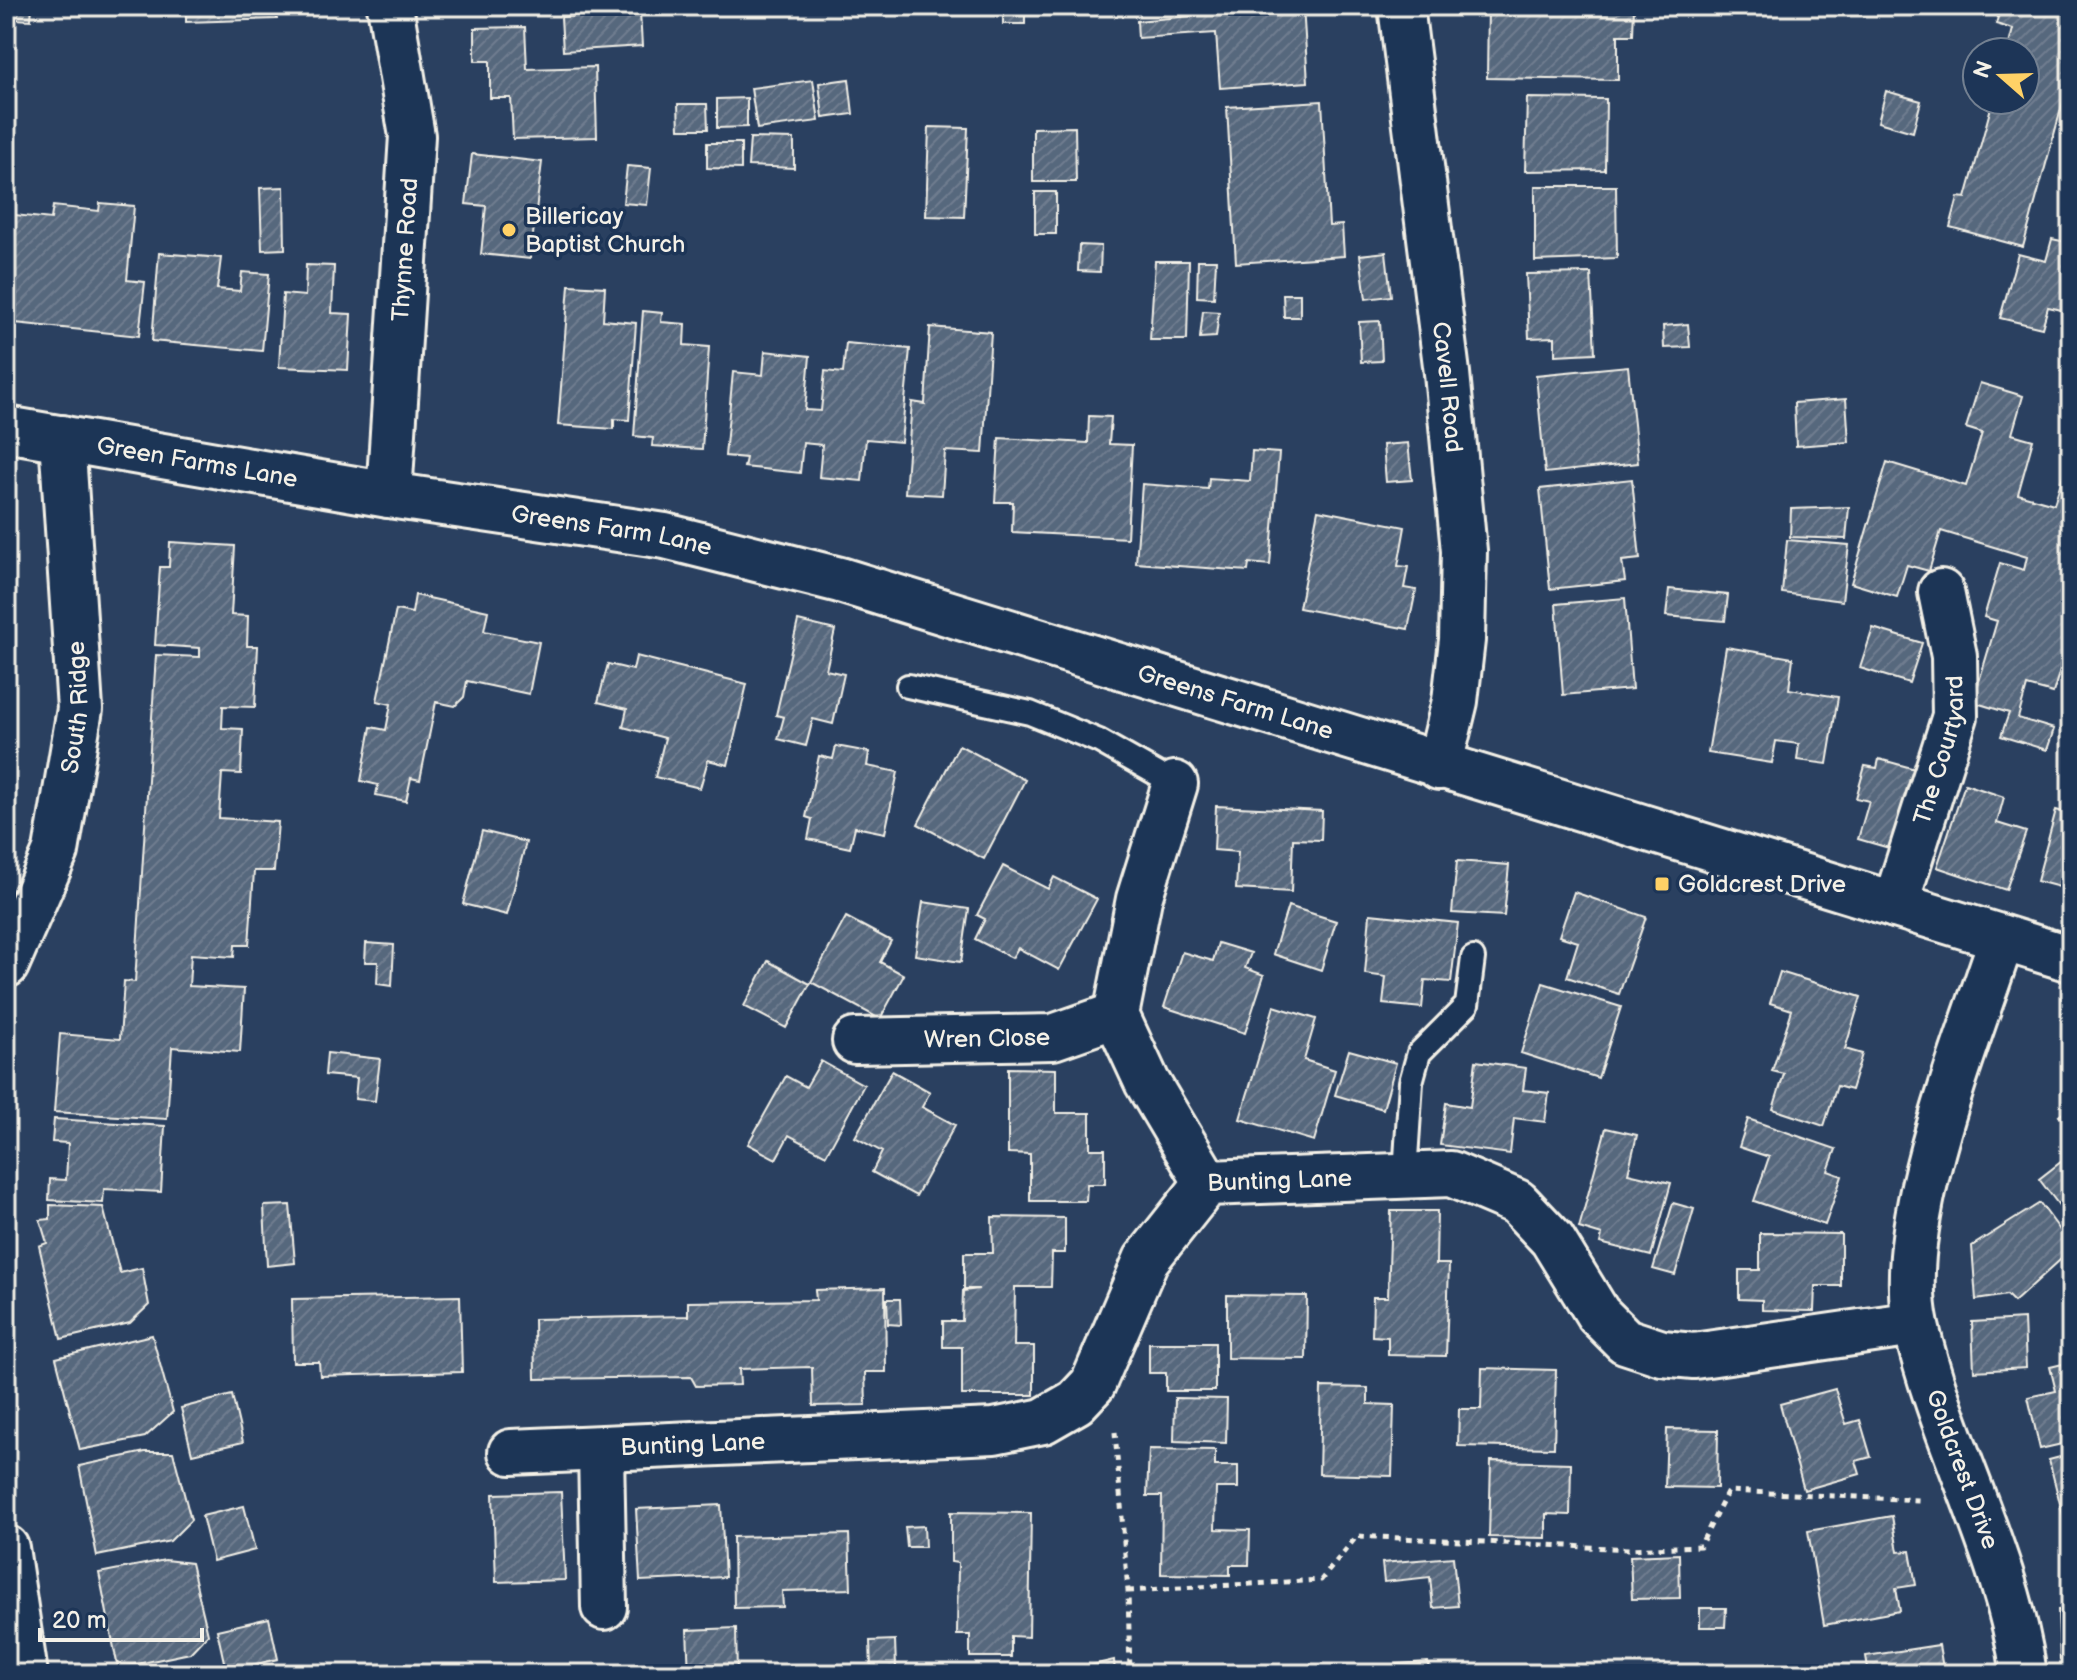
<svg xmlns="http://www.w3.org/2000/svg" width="2077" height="1680" viewBox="0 0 2077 1680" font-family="'Balsamiq Sans',sans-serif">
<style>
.building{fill:url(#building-hatch);stroke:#f4f1e8;stroke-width:2}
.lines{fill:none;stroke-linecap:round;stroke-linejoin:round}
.lane-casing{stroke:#f4f1e8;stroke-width:28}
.street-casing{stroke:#f4f1e8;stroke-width:50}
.secondary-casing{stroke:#f4f1e8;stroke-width:50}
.path{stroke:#f4f1e8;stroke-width:5;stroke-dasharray:6 6;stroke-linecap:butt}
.lane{stroke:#1d3557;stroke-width:22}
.street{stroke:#1d3557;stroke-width:44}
.secondary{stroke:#1d3557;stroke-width:44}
.poi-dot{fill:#ffd166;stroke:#1d3557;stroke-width:3}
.labels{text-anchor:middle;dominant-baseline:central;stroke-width:7;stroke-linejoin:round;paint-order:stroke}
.poi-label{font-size:24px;fill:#f4f1e8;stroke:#1d3557;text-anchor:start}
.street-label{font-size:24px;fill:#f4f1e8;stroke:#1d3557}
</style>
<defs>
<pattern id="building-hatch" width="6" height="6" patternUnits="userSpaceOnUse" patternTransform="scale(2)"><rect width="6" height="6" fill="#56677d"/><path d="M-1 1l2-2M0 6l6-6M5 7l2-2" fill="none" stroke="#6f7d8f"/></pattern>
</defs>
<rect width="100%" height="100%" fill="#2a4060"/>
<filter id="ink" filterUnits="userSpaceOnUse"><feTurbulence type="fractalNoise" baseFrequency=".0125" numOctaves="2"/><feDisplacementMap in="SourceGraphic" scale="16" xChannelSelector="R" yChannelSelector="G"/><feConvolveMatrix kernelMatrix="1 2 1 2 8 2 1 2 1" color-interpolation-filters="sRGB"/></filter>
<g filter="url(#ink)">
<path class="building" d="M 6,6 L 32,6 L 31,20 L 15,19 L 12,56 L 6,56 Z
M 186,6 L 277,6 L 277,19 L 186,22 Z
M 1003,6 L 1025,6 L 1025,24 L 1003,24 Z
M 1190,6 L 1303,6 L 1308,82 L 1220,88 L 1216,33 L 1138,38 L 1137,21 L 1190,16 Z
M 1488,6 L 1634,7 L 1633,35 L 1618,35 L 1618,80 L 1487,78 Z
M 2001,6 L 2071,6 L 2067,31 L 2071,32 L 2071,73 L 2023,247 L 1950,227 L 1958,197 L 1966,198 L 1993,100 L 2025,100 L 2025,52 L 2007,52 L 2013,29 L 1996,24 Z
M 640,12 L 642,46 L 563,51 L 561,17 Z
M 525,27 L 527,69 L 595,67 L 597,137 L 513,139 L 511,98 L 490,98 L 490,61 L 475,61 L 475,28 Z
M 849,79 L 853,114 L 823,118 L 819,83 Z
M 813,80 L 819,121 L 757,129 L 751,88 Z
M 1886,91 L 1921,101 L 1913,132 L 1878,122 Z
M 747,98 L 747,127 L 717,128 L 717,99 Z
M 1527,98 L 1606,99 L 1605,170 L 1525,171 Z
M 1322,101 L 1329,226 L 1342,225 L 1344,256 L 1236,263 L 1227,107 Z
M 678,104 L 707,104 L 708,129 L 679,129 Z
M 929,127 L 968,128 L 964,217 L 926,216 Z
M 1075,127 L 1076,182 L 1033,182 L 1033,128 Z
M 750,138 L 794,139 L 794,168 L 748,166 Z
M 707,143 L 741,143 L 741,169 L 707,168 Z
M 472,154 L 542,162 L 530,259 L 481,254 L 486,206 L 466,204 Z
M 627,166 L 651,168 L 647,205 L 623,203 Z
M 1535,186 L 1616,186 L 1617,258 L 1535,261 Z
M 284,187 L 285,249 L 262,250 L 260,188 Z
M 1035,192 L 1056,192 L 1056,234 L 1035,234 Z
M 100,203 L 134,206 L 127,280 L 145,282 L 139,336 L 6,322 L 6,214 L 51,219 L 53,206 L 99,211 Z
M 2052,239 L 2071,243 L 2071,312 L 2048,307 L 2042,328 L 2000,318 L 2018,254 L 2046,261 Z
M 1079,245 L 1101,246 L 1100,272 L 1078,271 Z
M 1386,252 L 1391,296 L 1366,299 L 1360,255 Z
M 159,253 L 221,258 L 217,289 L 240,291 L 242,272 L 269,274 L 262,351 L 152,341 Z
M 1198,260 L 1216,260 L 1214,298 L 1197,297 Z
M 1155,261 L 1189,261 L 1187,340 L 1150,340 Z
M 306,265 L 334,266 L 332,313 L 351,314 L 348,370 L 279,367 L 283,294 L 305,296 Z
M 1591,273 L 1595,353 L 1555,355 L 1555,337 L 1529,338 L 1526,274 Z
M 569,285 L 605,287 L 603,320 L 636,323 L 629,420 L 614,419 L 614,429 L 558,425 Z
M 1283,294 L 1300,294 L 1300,317 L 1284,317 Z
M 643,311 L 662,313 L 661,322 L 685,324 L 684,345 L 709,347 L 702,449 L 652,446 L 653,438 L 634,436 Z
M 1203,311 L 1219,312 L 1216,337 L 1200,338 Z
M 1380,321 L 1382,361 L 1361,362 L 1359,322 Z
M 1688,324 L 1690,347 L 1664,348 L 1663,326 Z
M 930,327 L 991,332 L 983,453 L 945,451 L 942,495 L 905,493 L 912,402 L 925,404 Z
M 846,343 L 910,349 L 901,442 L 866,439 L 862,481 L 819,477 L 822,445 L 803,443 L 800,473 L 744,467 L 746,458 L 725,456 L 733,372 L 763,375 L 765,351 L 810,356 L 805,410 L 821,411 L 825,371 L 843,373 Z
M 1628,366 L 1638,463 L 1545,473 L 1536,375 Z
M 1980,383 L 2023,396 L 2012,434 L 2033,440 L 2018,494 L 2054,504 L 2065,469 L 2071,470 L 2071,633 L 2053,693 L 2027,686 L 2018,718 L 2054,729 L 2047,750 L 2001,736 L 2009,713 L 1973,702 L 1997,621 L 1984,617 L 2000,563 L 2024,570 L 2027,557 L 1941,531 L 1929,571 L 1907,565 L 1897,597 L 1851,583 L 1887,462 L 1966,486 L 1982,433 L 1966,428 Z
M 1846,399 L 1849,442 L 1796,446 L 1794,403 Z
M 1089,416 L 1111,417 L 1109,444 L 1132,445 L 1127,538 L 1012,532 L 1013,502 L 995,502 L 999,438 L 1088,443 Z
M 1408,443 L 1412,480 L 1386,482 L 1383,445 Z
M 1252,451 L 1279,453 L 1270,565 L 1249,563 L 1248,571 L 1136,563 L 1142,484 L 1208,489 L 1209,478 L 1250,481 Z
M 1632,479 L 1640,559 L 1622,561 L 1625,581 L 1550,589 L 1540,489 Z
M 1849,507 L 1846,539 L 1790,537 L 1791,509 Z
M 1318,510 L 1405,527 L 1398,566 L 1408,567 L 1404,588 L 1416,590 L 1408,629 L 1299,608 Z
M 6,536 L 11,536 L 6,588 Z
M 1787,540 L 1849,545 L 1842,601 L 1782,593 Z
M 170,542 L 235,546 L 231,615 L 248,616 L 247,646 L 258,646 L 255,707 L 223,706 L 222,728 L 243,729 L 241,774 L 222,773 L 219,818 L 278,822 L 274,871 L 254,871 L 249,945 L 235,945 L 234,957 L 191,954 L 189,986 L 244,989 L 240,1052 L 172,1047 L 167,1119 L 54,1112 L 60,1034 L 120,1039 L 124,981 L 135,982 L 156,655 L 200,657 L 200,648 L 155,645 L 160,567 L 169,567 Z
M 1669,589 L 1728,595 L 1725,621 L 1666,616 Z
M 415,595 L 488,611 L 484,631 L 539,642 L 529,694 L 467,681 L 464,697 L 455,706 L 436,702 L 420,780 L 411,778 L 406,801 L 376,795 L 378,785 L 361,781 L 371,727 L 386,730 L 391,704 L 377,701 L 396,610 L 412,613 Z
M 1625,598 L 1632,689 L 1563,695 L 1556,604 Z
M 798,621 L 835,630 L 826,670 L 844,674 L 833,724 L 813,719 L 806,746 L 778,739 L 784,717 L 776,715 Z
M 1873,628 L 1922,643 L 1909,683 L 1860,668 Z
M 1726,647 L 1793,658 L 1789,689 L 1838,697 L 1827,764 L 1797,760 L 1799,744 L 1776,741 L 1772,763 L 1708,753 Z
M 636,656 L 747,684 L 728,765 L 708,760 L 700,788 L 655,777 L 665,738 L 623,727 L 627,709 L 598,702 L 608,664 L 633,670 Z
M 959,745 L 1025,780 L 984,859 L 918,824 Z
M 836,746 L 869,752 L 867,766 L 898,772 L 885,833 L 855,827 L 850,848 L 808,839 L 812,819 L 806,817 L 819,756 L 833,759 Z
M 1879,759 L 1926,772 L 1903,852 L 1858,839 L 1869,801 L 1856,798 L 1865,766 L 1877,768 Z
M 1965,784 L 2004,797 L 1997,823 L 2026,832 L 2006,890 L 1937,867 Z
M 1216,806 L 1322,811 L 1321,840 L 1293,839 L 1291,892 L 1236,889 L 1238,852 L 1214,850 Z
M 2056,810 L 2071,814 L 2071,890 L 2037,881 Z
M 482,831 L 526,842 L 507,915 L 463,904 Z
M 1457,861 L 1509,865 L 1504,916 L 1452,913 Z
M 1003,866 L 1048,889 L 1054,877 L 1097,899 L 1059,970 L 1018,948 L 1012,958 L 975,939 L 985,919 L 977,915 Z
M 1574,892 L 1646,917 L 1619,994 L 1567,977 L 1578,942 L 1559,936 Z
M 923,902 L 969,909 L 961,962 L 915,955 Z
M 1288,906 L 1336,921 L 1321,970 L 1273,954 Z
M 1370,914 L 1458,923 L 1451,982 L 1425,980 L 1422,1008 L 1383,1004 L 1386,977 L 1365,974 Z
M 846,917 L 891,941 L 880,962 L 904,975 L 880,1019 L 811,982 Z
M 366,943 L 394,945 L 392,986 L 377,984 L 378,962 L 365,962 Z
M 1218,943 L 1251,953 L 1245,968 L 1264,975 L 1245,1033 L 1164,1007 L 1182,952 L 1213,961 Z
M 768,961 L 810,984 L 786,1028 L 744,1006 Z
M 1780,972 L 1861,997 L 1845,1049 L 1862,1054 L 1851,1090 L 1837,1086 L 1824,1126 L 1773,1109 L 1784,1074 L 1772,1071 L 1792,1010 L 1770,1003 Z
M 1543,983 L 1621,1007 L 1598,1078 L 1521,1053 Z
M 1274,1006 L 1316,1019 L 1304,1060 L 1335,1070 L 1314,1141 L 1240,1119 Z
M 1349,1050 L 1396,1063 L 1383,1109 L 1335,1095 Z
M 327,1053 L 380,1059 L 375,1101 L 355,1099 L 357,1078 L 325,1075 Z
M 821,1061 L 864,1085 L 826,1155 L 789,1135 L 776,1159 L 748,1144 L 786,1076 L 806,1087 Z
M 1476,1061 L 1526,1068 L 1523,1090 L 1549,1093 L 1545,1122 L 1514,1118 L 1510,1154 L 1440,1145 L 1446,1103 L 1470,1107 Z
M 1008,1068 L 1056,1069 L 1056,1113 L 1090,1113 L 1090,1149 L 1105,1149 L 1105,1184 L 1087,1184 L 1086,1201 L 1030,1201 L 1030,1154 L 1008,1153 Z
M 892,1071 L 930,1092 L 922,1107 L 955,1125 L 916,1196 L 872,1172 L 882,1152 L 855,1137 Z
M 2071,1107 L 2071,1129 L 2059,1116 Z
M 54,1119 L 165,1126 L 161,1192 L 104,1189 L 103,1203 L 49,1200 L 50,1179 L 66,1180 L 68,1143 L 52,1142 Z
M 1748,1119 L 1836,1149 L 1828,1171 L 1842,1176 L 1825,1225 L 1754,1201 L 1769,1157 L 1739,1147 Z
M 1606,1128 L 1637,1135 L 1628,1173 L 1671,1183 L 1651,1256 L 1600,1243 L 1602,1235 L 1579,1228 Z
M 2071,1154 L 2071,1221 L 2039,1179 Z
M 1673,1203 L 1694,1209 L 1675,1275 L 1653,1269 Z
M 2040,1203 L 2071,1245 L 2071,1250 L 2014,1302 L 2007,1295 L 1976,1300 L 1972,1246 Z
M 50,1205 L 103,1207 L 120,1273 L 142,1268 L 149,1305 L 130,1323 L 61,1339 L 39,1246 L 47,1243 L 40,1220 L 50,1219 Z
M 290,1205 L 295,1263 L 267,1266 L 264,1206 Z
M 1391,1211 L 1437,1211 L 1436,1264 L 1449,1264 L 1446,1356 L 1388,1355 L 1388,1337 L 1372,1336 L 1373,1297 L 1388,1297 Z
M 992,1217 L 1065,1218 L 1065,1253 L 1052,1253 L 1051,1287 L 1015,1287 L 1014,1346 L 1034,1346 L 1034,1395 L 962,1395 L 962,1347 L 943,1347 L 943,1321 L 962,1321 L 963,1291 L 979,1289 L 964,1289 L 964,1253 L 993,1253 Z
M 1760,1233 L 1841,1234 L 1841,1286 L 1815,1286 L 1814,1311 L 1762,1310 L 1762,1300 L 1739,1299 L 1739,1270 L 1760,1270 Z
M 885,1288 L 886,1372 L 865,1372 L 866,1405 L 813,1406 L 812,1367 L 739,1369 L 740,1385 L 696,1386 L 691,1377 L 535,1379 L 534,1319 L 688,1316 L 688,1302 L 816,1300 L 815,1290 Z
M 1227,1295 L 1307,1296 L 1306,1359 L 1227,1358 Z
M 460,1296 L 462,1372 L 320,1376 L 319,1362 L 293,1362 L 292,1299 Z
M 887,1299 L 900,1299 L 901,1325 L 888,1324 Z
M 2024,1319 L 2026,1368 L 1974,1371 L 1972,1322 Z
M 152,1335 L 173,1412 L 145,1437 L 80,1450 L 56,1358 Z
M 1149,1343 L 1215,1343 L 1215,1391 L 1166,1391 L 1166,1373 L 1149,1373 Z
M 2071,1362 L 2071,1442 L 2040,1449 L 2028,1397 L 2056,1391 L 2050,1367 Z
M 1482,1368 L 1556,1370 L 1554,1448 L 1458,1446 L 1459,1409 L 1481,1409 Z
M 1321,1387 L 1368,1388 L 1368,1404 L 1394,1405 L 1392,1476 L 1319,1474 Z
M 1835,1389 L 1846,1424 L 1860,1420 L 1871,1457 L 1856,1461 L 1860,1474 L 1804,1490 L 1780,1404 Z
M 232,1395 L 243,1442 L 192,1454 L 181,1408 Z
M 1175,1398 L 1227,1399 L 1226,1443 L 1174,1441 Z
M 1667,1429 L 1718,1430 L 1717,1488 L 1665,1487 Z
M 1149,1449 L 1215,1450 L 1215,1466 L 1238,1466 L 1238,1488 L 1216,1488 L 1215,1529 L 1250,1530 L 1249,1565 L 1230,1565 L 1230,1575 L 1161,1574 L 1162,1496 L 1147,1496 Z
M 145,1452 L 173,1452 L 191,1520 L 170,1541 L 97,1556 L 79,1466 Z
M 2071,1454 L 2071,1547 L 2049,1460 Z
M 1491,1461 L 1571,1463 L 1570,1515 L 1546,1514 L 1546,1538 L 1489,1537 Z
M 561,1492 L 565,1580 L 496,1582 L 493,1494 Z
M 721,1505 L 725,1577 L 640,1581 L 636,1509 Z
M 244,1506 L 255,1550 L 213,1561 L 202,1516 Z
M 951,1512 L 1031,1513 L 1029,1637 L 1011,1636 L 1011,1657 L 970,1657 L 970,1635 L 957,1635 L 958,1563 L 951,1562 Z
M 1892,1516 L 1898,1552 L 1910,1551 L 1916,1585 L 1896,1588 L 1900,1611 L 1824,1625 L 1808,1531 Z
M 924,1526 L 925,1547 L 907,1547 L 905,1527 Z
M 849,1534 L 851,1589 L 782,1591 L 783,1607 L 734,1608 L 733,1537 Z
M 1679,1554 L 1680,1598 L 1632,1599 L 1630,1556 Z
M 1453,1557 L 1458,1606 L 1433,1608 L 1430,1577 L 1384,1582 L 1382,1563 Z
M 165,1560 L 191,1563 L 208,1634 L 190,1653 L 118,1668 L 99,1573 Z
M 1700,1608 L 1726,1608 L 1725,1627 L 1700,1627 Z
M 2071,1609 L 2071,1659 L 2060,1660 L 2058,1610 Z
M 269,1618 L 278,1659 L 226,1671 L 217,1630 Z
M 736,1628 L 737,1674 L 689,1674 L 687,1630 Z
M 895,1640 L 896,1668 L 871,1670 L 870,1641 Z
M 1939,1645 L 1944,1674 L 1869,1674 L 1866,1656 Z
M 1114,1660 L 1115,1674 L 1081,1674 L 1080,1668 Z
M 1428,1662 L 1429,1674 L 1397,1674 L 1397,1664 Z
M 206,1663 L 209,1674 L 162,1674 Z"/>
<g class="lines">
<g class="lane-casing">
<path id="lane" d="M 908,686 L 1030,713 L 1099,741 L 1175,784
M 1405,1174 L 1411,1082 L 1419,1053 L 1467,1005 L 1473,958"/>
</g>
<g class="street-casing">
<g id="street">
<path id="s1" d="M 1401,6 L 1447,373 L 1464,551 L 1462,640 L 1455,701 L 1439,767"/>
<path id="s2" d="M 389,495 L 412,136 L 390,6"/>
<path d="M 1175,784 L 1139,899 L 1116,1015 L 1147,1082 L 1207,1183"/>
<path id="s3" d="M 1895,905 L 1955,716 L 1954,656 L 1941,592"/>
<path id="s4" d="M 2002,938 C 1969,1041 1893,1221 1916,1326 C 1943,1445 2007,1552 2024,1674"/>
<path id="s5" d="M 6,965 L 56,851 L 80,709 L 62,438"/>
<path id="s6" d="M 855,1041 L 1053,1037 L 1116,1015"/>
<path d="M 601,1451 L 604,1607"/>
<path id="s7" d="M 511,1452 L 994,1431 L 1043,1421 L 1076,1402 L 1093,1384 L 1146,1260 L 1207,1183 L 1451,1174 L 1517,1202 L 1552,1239 L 1598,1314 L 1625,1341 L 1662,1353 L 1694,1356 L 1915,1324"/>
<path d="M 6,1548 L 25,1674"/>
</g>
</g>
<g class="secondary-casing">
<g id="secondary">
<path id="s8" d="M 6,429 L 389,495 L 665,536 L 840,580 L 2071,959"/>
</g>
</g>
<path class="path" d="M 1115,1432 L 1128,1591 L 1130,1674
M 1128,1591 L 1321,1580 L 1357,1536 L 1630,1549 L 1700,1546 L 1728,1491 L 1920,1500"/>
<use href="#lane" class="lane"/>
<use href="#street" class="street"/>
<use href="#secondary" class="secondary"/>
</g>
</g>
<g class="poi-dot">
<circle cx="509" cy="230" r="8"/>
<rect x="1654" y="876" width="16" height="16" rx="4"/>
</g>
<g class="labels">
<g class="poi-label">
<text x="525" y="216">Billericay<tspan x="525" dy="28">Baptist Church</tspan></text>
<text x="1678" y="884">Goldcrest Drive</text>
</g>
<g class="street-label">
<text stroke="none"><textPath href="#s2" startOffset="246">Thynne Road</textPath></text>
<text stroke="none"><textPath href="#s1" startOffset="384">Cavell Road</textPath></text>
<text stroke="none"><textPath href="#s8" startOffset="194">Green Farms Lane</textPath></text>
<text stroke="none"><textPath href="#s8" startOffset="614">Greens Farm Lane</textPath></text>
<text stroke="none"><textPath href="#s8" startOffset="1262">Greens Farm Lane</textPath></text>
<text stroke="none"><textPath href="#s5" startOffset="270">South Ridge</textPath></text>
<text stroke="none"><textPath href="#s3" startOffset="162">The Courtyard</textPath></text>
<text stroke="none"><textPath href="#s6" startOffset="132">Wren Close</textPath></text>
<text stroke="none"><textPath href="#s7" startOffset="902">Bunting Lane</textPath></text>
<text stroke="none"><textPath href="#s7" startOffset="182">Bunting Lane</textPath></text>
<text stroke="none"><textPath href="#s4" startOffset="552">Goldcrest Drive</textPath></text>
</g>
</g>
<rect width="2077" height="1680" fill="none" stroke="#1d3557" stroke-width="32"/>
<rect x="16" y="16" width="2045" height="1648" fill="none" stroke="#f4f1e8" stroke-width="3" filter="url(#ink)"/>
<g transform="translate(2001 76) rotate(290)"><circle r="38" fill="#1d3557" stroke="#738091" stroke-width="2"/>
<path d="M0-6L14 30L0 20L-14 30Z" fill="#ffd166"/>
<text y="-12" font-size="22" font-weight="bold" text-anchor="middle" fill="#f4f1e8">N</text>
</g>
<path d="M40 1628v12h162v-12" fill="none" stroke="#f4f1e8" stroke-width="4"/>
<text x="52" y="1628" font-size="24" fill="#f4f1e8" stroke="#1d3557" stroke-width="6" paint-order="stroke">20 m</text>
</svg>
